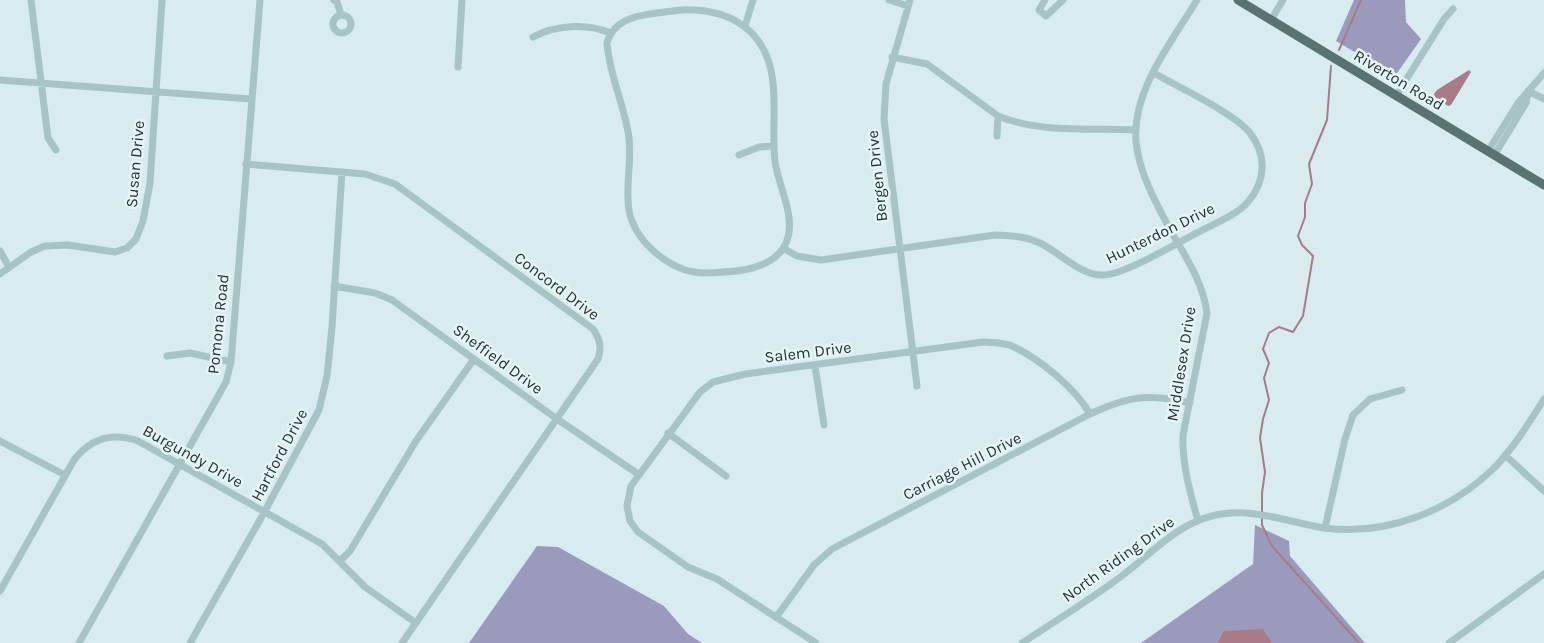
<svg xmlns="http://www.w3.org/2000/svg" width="1544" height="643" viewBox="0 0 1544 643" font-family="Karla,sans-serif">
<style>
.green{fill:#9a9bbc}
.water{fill:#a97a89}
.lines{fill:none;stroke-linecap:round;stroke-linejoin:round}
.stream{stroke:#a97a89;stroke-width:2}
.minor{stroke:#a6c3c5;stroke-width:7}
.major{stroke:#587372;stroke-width:9}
.labels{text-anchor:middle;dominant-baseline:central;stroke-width:5;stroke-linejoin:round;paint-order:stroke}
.street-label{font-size:16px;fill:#263231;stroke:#e4f4f7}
</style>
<rect width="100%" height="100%" fill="#d8ebee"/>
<path class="green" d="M 1354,0 L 1405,0 L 1406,22 L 1421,39 L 1395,76 L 1336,41 Z
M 1255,525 L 1289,541 L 1290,556 L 1365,643 L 1272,643 L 1268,639 L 1223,631 L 1217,643 L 1141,643 L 1253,564 Z
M 537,546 L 558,547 L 664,606 L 688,634 L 702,643 L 469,643 Z"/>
<path class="water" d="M 1469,70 L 1471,72 L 1451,105 L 1448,106 L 1435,97 L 1434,94 L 1437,90 Z
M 1263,629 L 1272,643 L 1217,643 L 1223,631 Z"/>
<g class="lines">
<path class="stream" d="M 1339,50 L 1361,0
M 1262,514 L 1262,493 L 1265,472 L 1260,438 L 1263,419 L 1269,400 L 1264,378 L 1269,363 L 1263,349 L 1269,333 L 1279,327 L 1293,332 L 1303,316 L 1313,256 L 1302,245 L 1298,236 L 1305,217 L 1305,203 L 1312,184 L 1309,164 L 1327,120 L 1331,66
M 1262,518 L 1262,525 L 1272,546 L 1359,643"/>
<path class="minor" d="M 31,0 L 48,138 L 56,150
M 334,0 L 337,2 L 341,15
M 889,0 L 908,6
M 910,0 L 886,84 L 884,119 L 917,386
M 1045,0 L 1039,10 L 1046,16 L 1063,0
M 1197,0 C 1172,42 1132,90 1136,141 C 1139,174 1157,205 1172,233 C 1187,259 1203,283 1207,313 L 1183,435 C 1182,465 1190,492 1198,521
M 681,10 C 731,8 768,31 773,83 C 776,110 772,136 775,162 C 779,189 799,221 784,247 C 772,267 745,271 724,272 C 714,273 703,274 694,272 C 665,267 634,239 629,210 C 625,186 632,162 629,138 C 625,106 609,75 607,43 C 615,12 655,14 681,10 Z
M333 24a9 9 0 1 1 18 0a9 9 0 1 1-18 0Z
M 1271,20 L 1283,0
M 745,26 L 753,0
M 533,37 C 555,25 587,23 610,33
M 892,57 L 927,64 L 998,116 C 1038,133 1093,128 1136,130
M 458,67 L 462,0
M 0,80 L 251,99
M 1528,91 L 1544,99
M 1396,96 L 1444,19 L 1453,9
M 997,136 L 998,116
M 1488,151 L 1518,103 L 1544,73
M 1495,154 L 1526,103 L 1528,93
M 739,155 L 759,147 L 773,146
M 246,164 L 365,174 L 395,184 L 593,329 C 600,339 602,347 598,359 L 402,643
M 783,248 L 797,256 L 821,260 L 995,235 C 1010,236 1026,236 1040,243 C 1059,252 1081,276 1103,275 C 1123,275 1174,245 1193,235 C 1210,225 1235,217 1248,202 C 1266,181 1267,155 1250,133 C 1236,114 1176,86 1154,73
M 0,251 L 9,267
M 0,274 L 31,252 L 45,246 L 68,245 L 115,252 L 127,248 L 136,239 L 143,221 L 150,183 L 162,0
M 334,286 L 375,293 L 392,300 L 557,419 L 638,474
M 167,356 L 190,353 L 231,362
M 815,366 L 824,425
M 668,433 L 726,476
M 0,441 L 65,475
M 1505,455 L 1544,491
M 1325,528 L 1345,439 L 1353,415 L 1370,399 L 1402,390
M 340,561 L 350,551 L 416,441 L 474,359
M 0,591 L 74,460 C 91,438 112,432 138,441 L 322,544 L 365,587 L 416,623
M 777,616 L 814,565 L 832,549 L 1090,414 C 1129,396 1148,393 1190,403
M 79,643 L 226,382 L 231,362 L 260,0
M 190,643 L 265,511 L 319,410 L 327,376 L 332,327 L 342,172
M 816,643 L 717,579 L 688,567 L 638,532 L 630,521 L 627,506 L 631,486 L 700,392 L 713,382 L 745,374 L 983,342 C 993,343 1005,342 1014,347 C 1041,360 1075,388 1090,414
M 1022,643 C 1054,622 1088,601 1119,578 C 1149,556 1175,525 1212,516 C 1250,506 1287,522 1324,528 C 1386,536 1448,512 1493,469 C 1513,449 1529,423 1544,399
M 1449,643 L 1544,574"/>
<path class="major" d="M 1238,0 L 1544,185"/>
</g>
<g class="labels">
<g class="street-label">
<text transform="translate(1399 80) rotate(31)">Riverton Road</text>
<text transform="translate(135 164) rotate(-85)">Susan Drive</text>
<text transform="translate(877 176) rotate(-96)">Bergen Drive</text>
<text transform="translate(1160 233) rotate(-26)">Hunterdon Drive</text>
<text transform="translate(557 286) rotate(37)">Concord Drive</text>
<text transform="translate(218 324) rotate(-84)">Pomona Road</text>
<text transform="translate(808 352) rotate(-7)">Salem Drive</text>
<text transform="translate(498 359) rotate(36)">Sheffield Drive</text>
<text transform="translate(1181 364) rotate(-81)">Middlesex Drive</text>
<text transform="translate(279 455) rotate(-62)">Hartford Drive</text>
<text transform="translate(193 456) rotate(29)">Burgundy Drive</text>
<text transform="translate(962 466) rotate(-27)">Carriage Hill Drive</text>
<text transform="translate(1118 559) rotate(-36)">North Riding Drive</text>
</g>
</g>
</svg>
